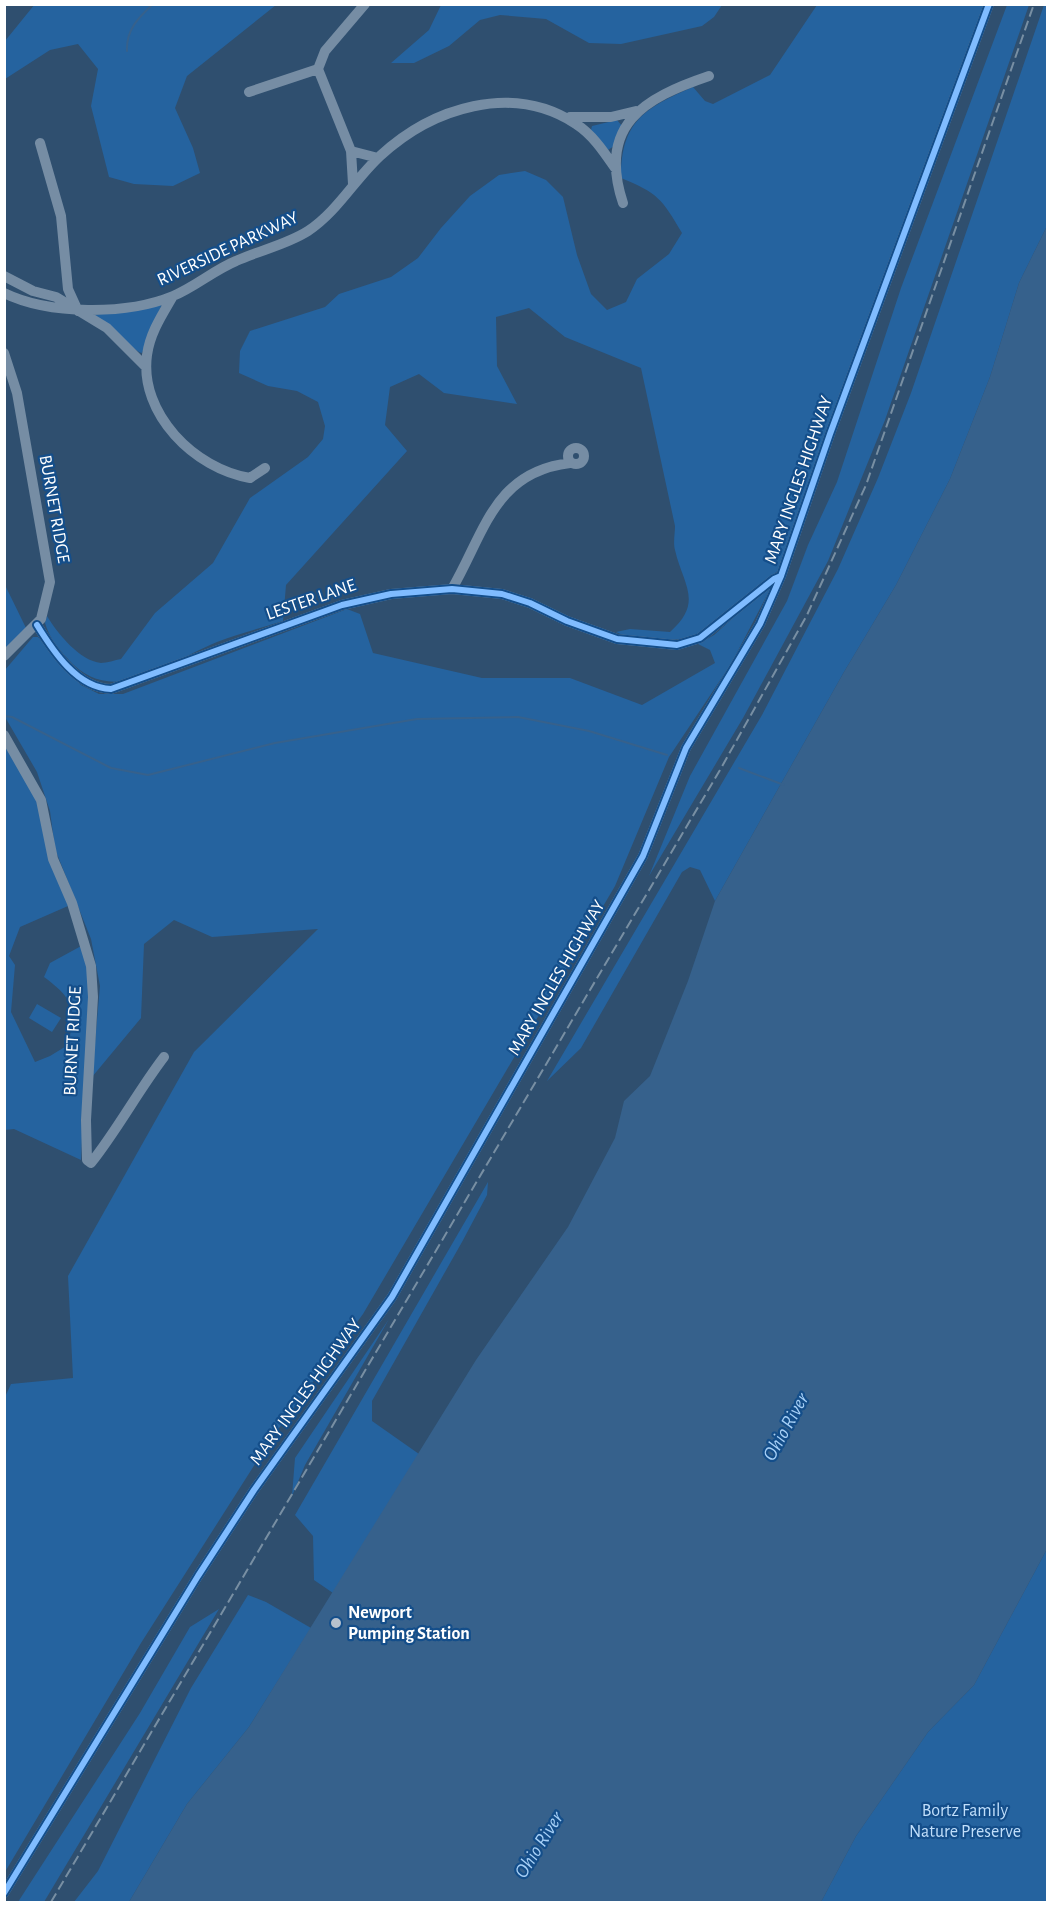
<svg xmlns="http://www.w3.org/2000/svg" width="1052" height="1907" viewBox="0 0 1052 1907" font-family="'Alegreya Sans',sans-serif">
<style>
.green{fill:#25639f}
.water{fill:#36618c}
.lines{fill:none;stroke-linecap:round;stroke-linejoin:round}
.stream{stroke:#36618c;stroke-width:2}
.minor{stroke:#768da4;stroke-width:10}
.rail{stroke:#788fa3;stroke-width:2;stroke-dasharray:10 4.5;stroke-linecap:butt}
.cycleway-casing{stroke:#144e8a;stroke-width:10}
.cycleway{stroke:#80bcff;stroke-width:6}
.poi-dot{fill:#b6c1cd;stroke:#144e8a;stroke-width:2}
.labels{text-anchor:middle;dominant-baseline:central;stroke-width:4.5;stroke-linejoin:round;paint-order:stroke}
.street-label{font-size:18px;fill:#fff;stroke:#144e8a}
.poi-label{font-size:18px;font-weight:bold;fill:#fff;stroke:#144e8a;text-anchor:start}
.park-label{font-size:18px;fill:#c1dffb;stroke:#144e8a}
.water-label{font-size:20px;font-style:italic;fill:#a7d0f7;stroke:#144e8a}
</style>
<rect width="100%" height="100%" fill="#2f4f6f"/>
<path class="green" d="M 35,4 L 276,4 L 276,5 L 187,76 L 175,108 L 193,148 L 200,173 L 173,186 L 134,184 L 109,177 L 91,106 L 98,69 L 78,44 L 50,50 L 5,79 L 5,41 Z
M 441,5 L 441,4 L 722,5 L 714,17 L 702,26 L 621,44 L 589,43 L 546,19 L 500,15 L 480,20 L 449,46 L 414,63 L 391,63 L 429,30 Z
M 817,5 L 986,5 L 779,570 L 702,632 C 680,643 639,644 616,632 L 630,629 L 670,632 C 704,602 683,585 675,550 C 673,543 675,533 675,526 L 641,368 L 565,337 L 529,308 L 496,317 L 497,366 L 517,404 L 444,393 L 419,374 L 390,387 L 385,425 L 407,451 L 286,585 L 283,621 C 261,628 238,634 217,642 C 166,663 112,710 67,658 C 57,647 49,637 45,623 L 47,616 C 57,633 80,661 101,663 C 107,663 115,660 121,659 L 155,613 L 213,563 L 250,498 L 308,457 L 323,439 L 325,426 L 318,402 L 297,391 L 268,386 L 239,373 L 240,351 L 250,331 L 325,307 L 339,294 L 391,277 L 418,258 L 441,228 L 470,196 L 499,175 L 525,171 L 546,180 L 563,197 L 577,255 L 591,294 L 607,310 L 626,302 L 637,279 L 669,254 L 682,233 C 662,199 658,193 621,178 C 621,121 645,108 693,87 L 705,101 L 713,104 L 770,75 Z
M 1007,5 L 1029,5 L 885,420 L 828,561 L 743,718 L 649,876 L 690,776 L 787,601 L 808,545 L 837,482 L 901,288 Z
M 1044,5 L 1047,5 L 1047,226 L 1019,283 L 990,377 L 950,479 L 896,585 L 844,672 L 715,901 L 700,870 L 690,867 L 682,872 L 581,1048 L 547,1081 L 762,715 L 838,569 L 878,478 L 911,393 Z
M 617,120 L 622,126 L 614,146 L 608,150 L 591,130 L 592,126 Z
M 162,304 L 142,353 C 130,350 111,323 94,315 Z
M 775,580 L 731,664 L 669,757 L 615,886 L 363,1314 L 271,1439 L 141,1643 L 5,1872 L 5,1397 L 11,1384 L 73,1378 L 68,1276 L 194,1052 L 318,929 L 212,937 L 174,920 L 144,944 L 141,1018 L 92,1077 L 100,986 L 91,939 L 55,849 L 50,811 L 37,772 L 5,717 L 5,670 L 33,637 L 38,637 L 81,685 L 99,694 L 123,694 L 347,609 L 360,614 L 373,653 L 482,678 L 570,678 L 642,705 L 715,663 L 710,650 L 698,644 L 714,635 Z
M 4,583 L 26,628 L 5,649 L 4,649 Z
M 4,742 L 37,796 L 68,906 L 20,927 L 9,956 L 15,965 L 11,1012 L 35,1062 L 50,1056 L 68,1045 C 76,1009 75,1000 44,977 L 50,963 L 83,945 L 87,960 L 89,987 L 81,1160 L 14,1129 L 5,1130 Z
M 37,1004 L 61,1018 L 52,1032 L 29,1018 Z
M 488,1182 L 487,1195 L 462,1242 L 372,1401 L 372,1421 L 419,1454 L 333,1593 L 314,1580 L 313,1536 L 295,1515 Z
M 389,1319 L 305,1465 L 292,1496 L 295,1458 Z
M 1047,1549 L 1047,1902 L 821,1902 L 856,1836 L 928,1732 L 974,1685 Z
M 248,1595 L 266,1602 L 311,1628 L 249,1727 L 187,1804 L 129,1902 L 74,1902 L 98,1871 L 191,1688 Z
M 219,1609 L 44,1902 L 18,1902 L 140,1713 L 190,1627 Z"/>
<path class="water" d="M 1047,226 L 1047,1549 L 974,1685 L 928,1732 L 856,1836 L 821,1902 L 129,1902 L 187,1804 L 249,1727 L 476,1360 L 568,1227 L 615,1138 L 624,1101 L 650,1076 L 688,981 L 715,901 L 844,672 L 896,585 L 950,479 L 990,377 L 1019,283 Z"/>
<g class="lines">
<path class="stream" d="M 127,51 C 126,30 138,18 153,4
M 4,716 L 12,717 L 111,768 L 148,775 L 275,743 L 417,719 L 518,717 L 589,731 L 667,755
M 739,768 L 784,785"/>
<path class="minor" d="M 249,92 L 318,69
M 570,117 L 611,117 L 636,111
M 40,143 L 61,216 L 68,289 L 78,311
M 351,151 L 378,158
M 353,184 L 351,151 L 318,69 L 325,51 L 365,4
M 623,203 C 597,125 644,98 709,76
M 4,276 L 33,291 L 56,297 L 107,328 L 146,367
M 4,293 C 49,315 127,315 173,296 C 195,287 214,270 236,261 C 260,250 286,245 308,231 C 337,212 355,179 380,156 C 432,108 512,82 576,124 C 593,135 604,152 615,168
M 173,296 C 162,315 150,333 147,355 C 139,414 195,469 250,478 L 265,468
M 4,353 L 17,393 L 50,582 L 41,619 L 4,656
M568 456a8 8 0 1 1 16 0a8 8 0 1 1-16 0Z
M 452,589 C 485,532 494,472 570,463
M 37,625 C 53,651 77,688 111,689 L 342,605 L 391,594 L 452,589 L 502,594 L 530,603 L 567,621 L 617,639 L 677,645 L 700,638 L 774,579 L 781,576
M 4,735 L 41,800 L 53,859 L 72,903 L 91,966 L 93,997 L 86,1120 L 87,1160 L 91,1163 C 118,1129 138,1091 164,1057
M 4,1893 L 198,1576 L 254,1490 L 392,1297 L 643,856 L 686,748 L 760,624 L 781,576 L 830,434 L 989,4"/>
<path class="rail" d="M 51,1902 L 720,770 L 807,615 L 866,485 L 1034,4"/>
<g class="cycleway-casing">
<path id="cycleway" d="M 37,625 C 53,651 77,688 111,689 L 342,605 L 391,594 L 452,589 L 502,594 L 530,603 L 567,621 L 617,639 L 677,645 L 700,638 L 774,579 L 781,576
M 4,1893 L 198,1576 L 254,1490 L 392,1297 L 643,856 L 686,748 L 760,624 L 781,576 L 830,434 L 989,4"/>
</g>
<use href="#cycleway" class="cycleway"/>
</g>
<circle class="poi-dot" cx="336" cy="1623" r="6"/>
<g class="labels">
<g class="street-label">
<text transform="translate(228 249) rotate(-25)">RIVERSIDE PARKWAY</text>
<text transform="translate(799 480) rotate(-71)">MARY INGLES HIGHWAY</text>
<text transform="translate(54 509) rotate(80)">BURNET RIDGE</text>
<text transform="translate(311 600) rotate(-19)">LESTER LANE</text>
<text transform="translate(557 978) rotate(-60)">MARY INGLES HIGHWAY</text>
<text transform="translate(73 1041) rotate(-87)">BURNET RIDGE</text>
<text transform="translate(306 1392) rotate(-54)">MARY INGLES HIGHWAY</text>
</g>
<g class="poi-label">
<text x="348" y="1613">Newport<tspan x="348" dy="21">Pumping Station</tspan></text>
</g>
<g class="park-label">
<text x="965" y="1811">Bortz Family<tspan x="965" dy="21">Nature Preserve</tspan></text>
</g>
<g class="water-label">
<text transform="translate(786 1427) rotate(-61)">Ohio River</text>
<text transform="translate(539 1845) rotate(-58)">Ohio River</text>
</g>
</g>
<rect width="1052" height="1907" fill="none" stroke="#ffffff" stroke-width="12"/>
</svg>
